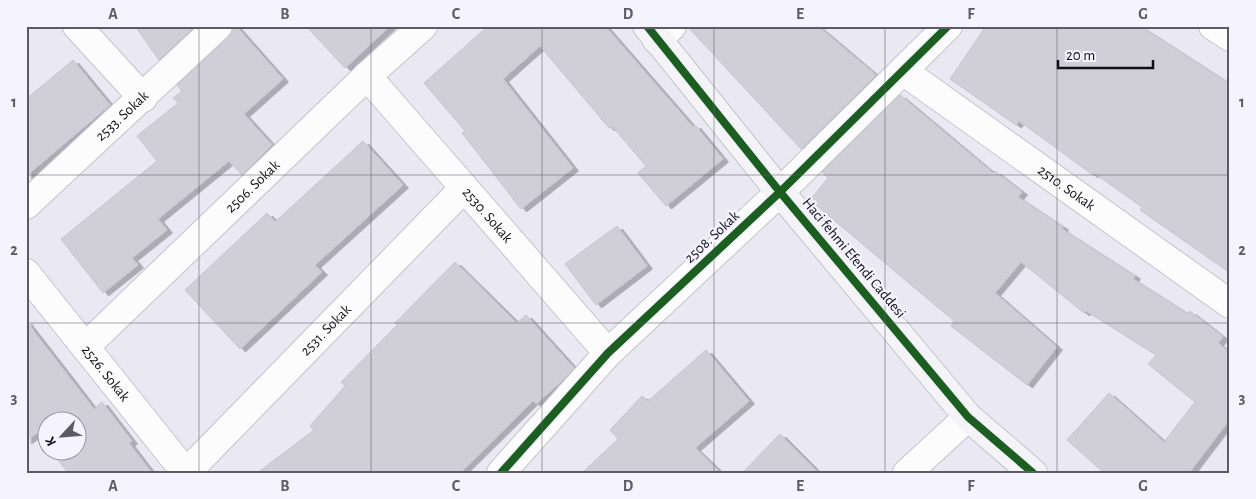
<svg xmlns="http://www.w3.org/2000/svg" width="1256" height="499" viewBox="0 0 1256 499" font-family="'Alegreya Sans',sans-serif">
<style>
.building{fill:#d0cfd7;stroke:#c7c6ce;filter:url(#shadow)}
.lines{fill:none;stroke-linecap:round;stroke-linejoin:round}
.street-casing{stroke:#c5c4cb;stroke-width:30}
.secondary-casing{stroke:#c5c4cb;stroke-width:30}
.street{stroke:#fcfcfd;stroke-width:28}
.secondary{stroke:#f4f4f7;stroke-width:28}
.cycleway-casing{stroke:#f4f3fe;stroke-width:11}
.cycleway{stroke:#1b5e20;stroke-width:8}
.grid{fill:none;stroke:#5c5a63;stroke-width:1;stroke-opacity:0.55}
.labels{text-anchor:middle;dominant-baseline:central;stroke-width:4.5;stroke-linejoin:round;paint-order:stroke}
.street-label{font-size:15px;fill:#0f0e15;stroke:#f4f3fe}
.neatline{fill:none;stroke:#5c5a63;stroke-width:2}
.grid-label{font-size:16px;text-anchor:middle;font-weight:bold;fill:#5c5a63}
</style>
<defs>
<filter id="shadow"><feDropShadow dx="5.5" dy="3" stdDeviation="0" flood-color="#0004"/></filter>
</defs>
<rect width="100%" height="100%" fill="#eae8f3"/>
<path class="building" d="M 135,26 L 195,26 L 159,60 Z
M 233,26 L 236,26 L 283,79 L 244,114 L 272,145 L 242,175 L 229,161 L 158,219 L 167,230 L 132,258 L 138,265 L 103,293 L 61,239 L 157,161 L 137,136 L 178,103 L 173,98 L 182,91 L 177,85 L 229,37 L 233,31 Z
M 306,26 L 390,26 L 345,68 Z
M 488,26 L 605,26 L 693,127 L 695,125 L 723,159 L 666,206 L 638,173 L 646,166 L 612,126 L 609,128 L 540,46 L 503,79 L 573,168 L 521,209 L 462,133 L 465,131 L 424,83 Z
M 687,26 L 818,26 L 876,75 L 801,149 Z
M 986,26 L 1140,26 L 1230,84 L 1230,273 L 1140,210 L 1142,207 L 1094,173 L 1093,175 L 1019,121 L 1016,125 L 950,79 Z
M 73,60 L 110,105 L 26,176 L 26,99 Z
M 900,95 L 993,173 L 995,171 L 1022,192 L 1018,197 L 1063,227 L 1062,229 L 1135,276 L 1133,279 L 1188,314 L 1190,311 L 1223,337 L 1218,343 L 1230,353 L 1230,419 L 1189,473 L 1104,473 L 1067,440 L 1109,393 L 1164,442 L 1195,402 L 1148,364 L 1156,355 L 1086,311 L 1084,313 L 1021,262 L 995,293 L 1057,347 L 1027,385 L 951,326 L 954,321 L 810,200 L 828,178 L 822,172 Z
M 363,141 L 403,185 L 315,265 L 322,272 L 240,349 L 185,290 L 267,213 L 275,222 Z
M 617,226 L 647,266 L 596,305 L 565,264 Z
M 455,262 L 517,323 L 526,315 L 574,368 L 565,378 L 536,404 L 533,401 L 460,473 L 257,473 L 314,430 L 310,426 L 345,386 L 341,382 L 397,325 L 395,323 Z
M 26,321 L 94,409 L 102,402 L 132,441 L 129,443 L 152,473 L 68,473 L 52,452 L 78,452 L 78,422 L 48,422 L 48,446 L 37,433 L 26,441 Z
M 706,350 L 749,401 L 695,448 L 721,473 L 582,473 L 618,439 L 610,430 L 642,396 L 648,401 Z
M 780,434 L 819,473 L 742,473 Z"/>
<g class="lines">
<g class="street-casing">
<g id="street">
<path d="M 77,26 L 143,98"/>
<path d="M 1213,26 L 1230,37"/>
<path d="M 657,40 L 672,26"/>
<path id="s1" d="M 903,71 L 1230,304"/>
<path id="s2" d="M 367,76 L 608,353"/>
<path id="s3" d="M 26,205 L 218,26"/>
<path id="s4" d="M 26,273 L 186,473"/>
<path id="s5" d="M 85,347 L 367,76 L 423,26"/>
<path id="s6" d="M 186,473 L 464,188"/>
<path d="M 501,473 L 608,353 L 780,192 L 948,26"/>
<path d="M 907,473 L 968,417"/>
</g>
</g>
<g class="secondary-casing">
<path id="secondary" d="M 647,26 L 780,192 L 968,417 L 1033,473"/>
</g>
<use href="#street" class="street"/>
<use href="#secondary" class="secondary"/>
<g class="cycleway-casing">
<path id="cycleway" d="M 647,26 L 780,192 L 968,417 L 1033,473
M 501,473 L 608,353 L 780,192 L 948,26"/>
</g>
<use href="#cycleway" class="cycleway"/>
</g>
<path class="grid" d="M 199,26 L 199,473M 371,26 L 371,473M 542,26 L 542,473M 714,26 L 714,473M 885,26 L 885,473M 1057,26 L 1057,473M 26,175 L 1230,175M 26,323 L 1230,323"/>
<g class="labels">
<g class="street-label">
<text stroke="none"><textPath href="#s3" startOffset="131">2533. Sokak</textPath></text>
<text stroke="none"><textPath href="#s5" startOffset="232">2506. Sokak</textPath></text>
<text stroke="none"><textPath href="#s1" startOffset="201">2510. Sokak</textPath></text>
<text stroke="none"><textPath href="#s2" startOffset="184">2530. Sokak</textPath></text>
<text transform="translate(712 237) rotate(-43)">2508. Sokak</text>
<text transform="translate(854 258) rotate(50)">Haci fehmi Efendi Caddesi</text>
<text stroke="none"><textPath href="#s6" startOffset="200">2531. Sokak</textPath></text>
<text stroke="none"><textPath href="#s4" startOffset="128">2526. Sokak</textPath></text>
</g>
</g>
<rect width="1256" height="499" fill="none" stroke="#f4f3fe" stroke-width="55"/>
<g transform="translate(62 436) rotate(244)"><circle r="24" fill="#f4f3fe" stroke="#9897a1"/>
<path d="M0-4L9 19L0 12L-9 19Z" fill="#5c5a63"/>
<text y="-8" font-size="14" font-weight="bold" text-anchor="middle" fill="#0f0e15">K</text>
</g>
<path d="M1058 60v8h95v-8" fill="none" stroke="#0f0e15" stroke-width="2.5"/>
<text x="1066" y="60" font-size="15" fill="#0f0e15" stroke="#f4f3fe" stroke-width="4" paint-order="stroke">20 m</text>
<rect x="28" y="28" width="1200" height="444" class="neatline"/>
<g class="grid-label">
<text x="113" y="19">A</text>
<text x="285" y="19">B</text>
<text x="456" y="19">C</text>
<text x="628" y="19">D</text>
<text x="800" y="19">E</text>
<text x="971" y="19">F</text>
<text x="1143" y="19">G</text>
<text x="14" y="107">1</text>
<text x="1242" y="107">1</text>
<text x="14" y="255">2</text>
<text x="1242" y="255">2</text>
<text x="14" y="403">3</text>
<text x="1242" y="403">3</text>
<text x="113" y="491">A</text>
<text x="285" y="491">B</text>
<text x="456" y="491">C</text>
<text x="628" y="491">D</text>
<text x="800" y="491">E</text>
<text x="971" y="491">F</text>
<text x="1143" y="491">G</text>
</g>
</svg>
